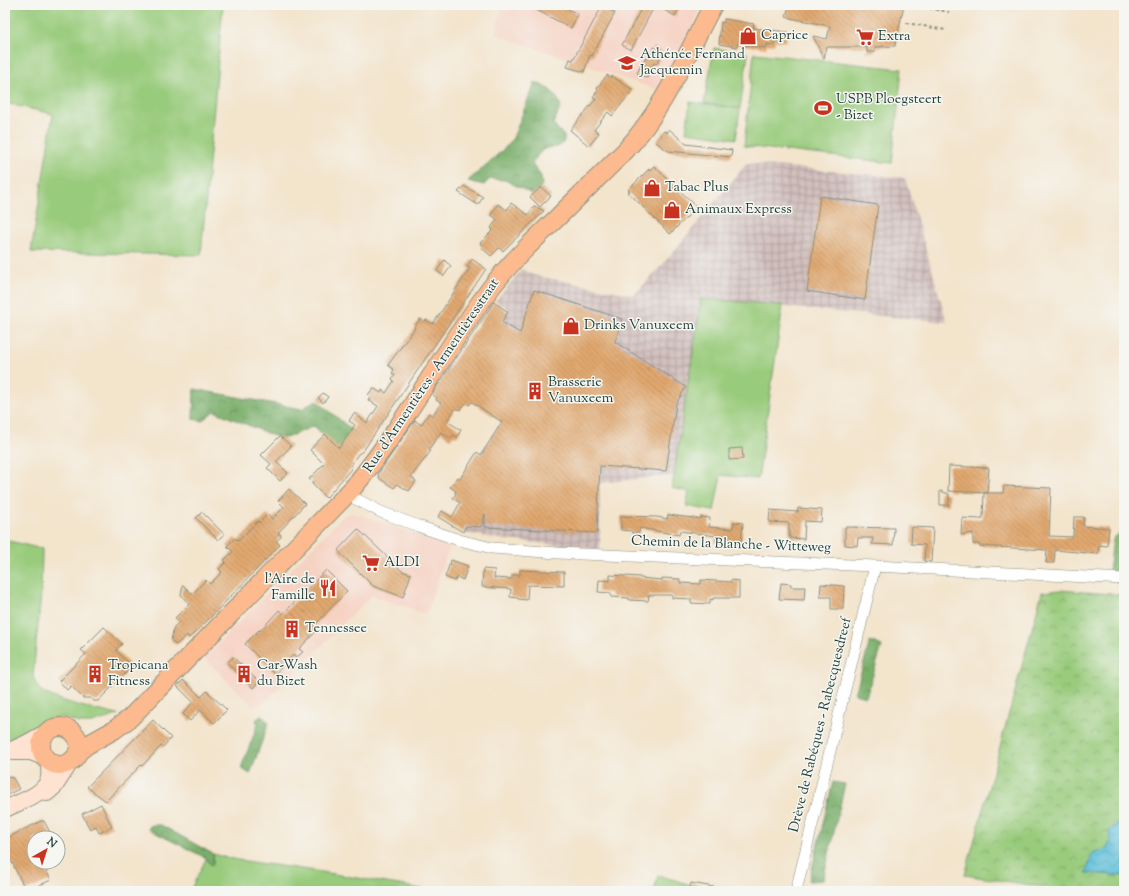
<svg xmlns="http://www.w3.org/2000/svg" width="1129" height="896" viewBox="0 0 1129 896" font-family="'Sorts Mill Goudy',serif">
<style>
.built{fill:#f6d2c3}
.industrial{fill:url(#industrial-grid)}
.green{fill:#99cb7b;stroke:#5c8458}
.forest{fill:url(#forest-crowns);stroke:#4c7650}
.park{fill:url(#park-crowns);stroke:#5c8458}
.water{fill:url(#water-waves);stroke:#3c7d86}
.building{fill:url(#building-back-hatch)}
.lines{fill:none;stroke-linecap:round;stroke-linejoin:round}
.street-casing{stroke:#899080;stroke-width:12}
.secondary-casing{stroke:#899080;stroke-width:18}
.primary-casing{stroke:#899080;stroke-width:20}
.path{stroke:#899080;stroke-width:2;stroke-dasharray:3 3;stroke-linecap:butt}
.street{stroke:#fff;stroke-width:11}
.secondary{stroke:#fee3d2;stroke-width:16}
.primary{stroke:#fcba8e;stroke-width:18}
.labels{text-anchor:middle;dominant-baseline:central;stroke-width:3;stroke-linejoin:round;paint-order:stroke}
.poi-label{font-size:14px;fill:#1f3d34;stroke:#f6f6f2;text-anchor:start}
.street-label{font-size:14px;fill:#1f3d34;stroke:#f6f6f2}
</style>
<defs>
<pattern id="industrial-grid" width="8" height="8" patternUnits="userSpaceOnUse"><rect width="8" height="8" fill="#d1bfbd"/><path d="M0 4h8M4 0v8" fill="none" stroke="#a99c9a"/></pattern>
<pattern id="forest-crowns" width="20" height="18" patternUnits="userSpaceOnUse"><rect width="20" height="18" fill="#7aaf6b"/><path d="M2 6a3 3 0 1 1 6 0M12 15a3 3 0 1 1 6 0" fill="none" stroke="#639059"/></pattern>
<pattern id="park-crowns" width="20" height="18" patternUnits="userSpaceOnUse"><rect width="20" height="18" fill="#99cb7b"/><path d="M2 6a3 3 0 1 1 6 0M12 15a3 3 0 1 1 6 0" fill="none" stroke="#7ca666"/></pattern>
<pattern id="water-waves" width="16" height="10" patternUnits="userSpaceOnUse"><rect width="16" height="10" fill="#5abdd9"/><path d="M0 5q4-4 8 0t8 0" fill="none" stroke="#4a9bb1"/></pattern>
<pattern id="building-back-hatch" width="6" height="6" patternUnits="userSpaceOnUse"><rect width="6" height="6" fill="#e1a86f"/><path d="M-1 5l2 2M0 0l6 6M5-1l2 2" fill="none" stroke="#b68a5c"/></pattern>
</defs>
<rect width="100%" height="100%" fill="#f6f6f2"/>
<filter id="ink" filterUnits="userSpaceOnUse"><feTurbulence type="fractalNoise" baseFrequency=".025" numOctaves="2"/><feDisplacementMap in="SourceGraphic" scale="8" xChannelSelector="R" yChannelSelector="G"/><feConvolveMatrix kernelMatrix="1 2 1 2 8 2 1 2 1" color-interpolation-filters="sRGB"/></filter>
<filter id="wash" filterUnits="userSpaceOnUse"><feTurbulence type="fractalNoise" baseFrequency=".012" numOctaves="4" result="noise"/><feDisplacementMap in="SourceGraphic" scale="16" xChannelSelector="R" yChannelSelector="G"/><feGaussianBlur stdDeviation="0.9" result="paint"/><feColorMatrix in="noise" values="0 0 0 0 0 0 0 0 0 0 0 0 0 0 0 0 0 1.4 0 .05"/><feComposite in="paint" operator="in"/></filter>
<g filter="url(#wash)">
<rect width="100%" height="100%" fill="#f3e4cc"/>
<path class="built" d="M 502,5 L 703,5 L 661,91 L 495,34 Z
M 354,513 L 450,546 L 426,614 L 372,595 L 264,703 L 253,706 L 204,658 L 345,514 Z"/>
<path class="industrial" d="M 747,163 L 905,178 L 947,322 L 701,299 L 675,475 L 600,483 L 600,549 L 506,540 L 464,533 L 477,508 L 454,493 L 501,422 L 445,373 L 485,315 L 501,325 L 509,309 L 495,301 L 522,269 L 533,275 L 634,295 L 663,264 Z"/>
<path class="green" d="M 5,5 L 223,5 L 201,255 L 31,252 L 53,114 L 5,103 Z
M 714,48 L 748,54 L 740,108 L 704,103 Z
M 754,53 L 902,69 L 892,163 L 744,146 Z
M 690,102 L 740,109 L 736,139 L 686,132 Z
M 701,299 L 783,305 L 758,479 L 721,475 L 714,511 L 686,506 L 689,492 L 672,488 Z
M 5,540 L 42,549 L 41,593 L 33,676 C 35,680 36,685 38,688 C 48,700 102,711 118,715 L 92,723 L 79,723 L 62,717 L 47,720 L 40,726 L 5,743 Z
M 213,854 L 238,860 L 316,871 L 434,891 L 190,891 L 206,859 L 210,864 L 214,860 Z
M 658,875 L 691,885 L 690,891 L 654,891 Z"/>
<path class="forest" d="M 535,82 C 549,89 555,91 561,106 L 553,124 L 564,136 L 564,142 L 558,147 C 541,147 541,151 532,164 L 541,176 L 542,185 L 532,194 L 505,180 L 490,179 L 484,185 L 468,181 L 505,148 L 513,138 Z
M 194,389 L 302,409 L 316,400 L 351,429 L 342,454 L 314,426 L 286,438 L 274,436 L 214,411 L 202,421 L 193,419 Z
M 1124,529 L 1124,574 L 1109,572 L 1113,539 Z
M 870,641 L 882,646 L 866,697 L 855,694 Z
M 261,716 L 269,722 L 250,774 L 241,768 L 258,724 L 256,720 Z
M 833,782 L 845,784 L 823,880 L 809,881 Z
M 151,825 L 161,825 L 213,854 L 213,865 L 210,864 L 206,858 L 148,829 Z
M 905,888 L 932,891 L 833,891 L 834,889 Z"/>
<path class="park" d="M 1060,590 L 1124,595 L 1124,891 L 1068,891 L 965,875 L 1042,592 Z"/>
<path class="water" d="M 1124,789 L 1124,876 L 1086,873 L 1092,854 L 1107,849 L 1110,841 L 1109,831 L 1123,819 L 1123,806 L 1117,797 L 1121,790 Z"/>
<g id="blocks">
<path class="building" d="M 527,5 L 560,5 L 578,14 L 571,28 Z
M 643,5 L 681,5 L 675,16 L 655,5 L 631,50 L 622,45 Z
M 789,5 L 904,5 L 895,46 L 875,47 L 875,52 L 867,52 L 867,47 L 826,47 L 824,59 L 813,36 L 827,39 L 830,26 L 786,17 Z
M 602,6 L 615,13 L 592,56 L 590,55 L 584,72 L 567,67 L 570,59 L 573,60 Z
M 724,19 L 754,24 L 753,28 L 788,32 L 786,42 L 775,40 L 774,45 L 767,44 L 766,48 L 737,44 L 737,47 L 719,44 L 721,22 L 724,23 Z
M 654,47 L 663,52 L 657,64 L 654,63 L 647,78 L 637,73 L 645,58 L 648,59 Z
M 607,75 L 611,78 L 612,76 L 633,90 L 612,116 L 608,112 L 594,130 L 599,133 L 589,146 L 570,130 L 596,99 L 593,97 L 598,90 L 597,88 Z
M 669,129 L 686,144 L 732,150 L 731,157 L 668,151 L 656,142 L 664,131 L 667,133 Z
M 654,166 L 697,207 L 670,234 L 628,192 L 630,191 L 628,190 L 649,169 L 649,171 Z
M 464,186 L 483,197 L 478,205 L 458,192 Z
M 541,187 L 551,196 L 540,207 L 530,197 Z
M 820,196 L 878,205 L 865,300 L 807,291 Z
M 511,203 L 528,215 L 534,206 L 544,211 L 503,251 L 499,248 L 491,256 L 481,247 L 482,246 L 480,243 L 493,230 L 491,228 L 497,219 L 491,215 L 498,204 L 507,210 Z
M 472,259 L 486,269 L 363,451 L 358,454 L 352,463 L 351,469 L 326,498 L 312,484 L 313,482 L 309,479 L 324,464 L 310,450 L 325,434 L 339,448 L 355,425 L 349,421 L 354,413 L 367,423 L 378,406 L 368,400 L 370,397 L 368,395 L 373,388 L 381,393 L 382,390 L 386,393 L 394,381 L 392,379 L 395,375 L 392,373 L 394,370 L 388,365 L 415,328 L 414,327 L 420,319 L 424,322 L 426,320 L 433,324 L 470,268 L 467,267 Z
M 444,260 L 451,266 L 444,276 L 437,271 Z
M 534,290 L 622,319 L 615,342 L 686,387 L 676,404 L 666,471 L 600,466 L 597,533 L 485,527 L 485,514 L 481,527 L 466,526 L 463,532 L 438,517 L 442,511 L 452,517 L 460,503 L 453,498 L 456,494 L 455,493 L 456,491 L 450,487 L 458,477 L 460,479 L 477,452 L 481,455 L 502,422 L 472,402 L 469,405 L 466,403 L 460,410 L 456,408 L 447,421 L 461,430 L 457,437 L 453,435 L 451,439 L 441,432 L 429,449 L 430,450 L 430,452 L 411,477 L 416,481 L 409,491 L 397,484 L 394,488 L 379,478 L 378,474 L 415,420 L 421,425 L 429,413 L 432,416 L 441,403 L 436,400 L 437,398 L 432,394 L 494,302 L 508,312 L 502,322 L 520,333 Z
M 323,393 L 328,397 L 323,403 L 318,398 Z
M 280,436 L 291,446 L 276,462 L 288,473 L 280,481 L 267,468 L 271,464 L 261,455 Z
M 742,448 L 743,459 L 729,460 L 729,449 Z
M 949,466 L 989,468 L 987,493 L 948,491 Z
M 1004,486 L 1051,488 L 1049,536 L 1073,537 L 1074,517 L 1084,517 L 1083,526 L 1109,528 L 1107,546 L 1099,545 L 1098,554 L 1055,550 L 1054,563 L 1046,563 L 1047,550 L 979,546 L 979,544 L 973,544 L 973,533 L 961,535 L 962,518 L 980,519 L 980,518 L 983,518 L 984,493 L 1003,493 Z
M 289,489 L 305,504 L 278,533 L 281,535 L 281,537 L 276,541 L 280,545 L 207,621 L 189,638 L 187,635 L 176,645 L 171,640 L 174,627 L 179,622 L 175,618 L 189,604 L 181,595 L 183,585 L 192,594 L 206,580 L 210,584 L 222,572 L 219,569 L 226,562 L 224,560 L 233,552 L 227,546 L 235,538 L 238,541 L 258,521 L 259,523 L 268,514 L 272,519 L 284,507 L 278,501 Z
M 940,491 L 949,494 L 949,505 L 940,505 Z
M 798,508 L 822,510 L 821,522 L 805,521 L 804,539 L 790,538 L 790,536 L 789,536 L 789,523 L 769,522 L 770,510 L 798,512 Z
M 202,512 L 224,534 L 218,540 L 196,518 Z
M 668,515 L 701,519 L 701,517 L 710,518 L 709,527 L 733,529 L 734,522 L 743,523 L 741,544 L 716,542 L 716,536 L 680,531 L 679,535 L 640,528 L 639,533 L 632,533 L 632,531 L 621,530 L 621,516 L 657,517 L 667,519 Z
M 845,527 L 894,528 L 893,545 L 872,544 L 873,538 L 858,538 L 857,546 L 845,545 Z
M 912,527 L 933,528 L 931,562 L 924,561 L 925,545 L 911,544 Z
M 358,529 L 402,571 L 411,574 L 403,597 L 373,586 L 341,554 L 338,550 Z
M 451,560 L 468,566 L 463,580 L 457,577 L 455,581 L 445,577 Z
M 483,569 L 495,570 L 494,578 L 512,579 L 512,575 L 520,575 L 520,570 L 564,572 L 564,586 L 528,585 L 527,600 L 518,599 L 518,598 L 510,597 L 511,589 L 482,587 Z
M 326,570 L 347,591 L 315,625 L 319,628 L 299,649 L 303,652 L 296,658 L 293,655 L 275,674 L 245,644 L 259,630 L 260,631 L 279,610 L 283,614 Z
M 610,575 L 640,577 L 640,578 L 662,580 L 662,578 L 680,579 L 680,583 L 701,584 L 701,580 L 731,582 L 731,580 L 739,581 L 739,598 L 713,598 L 713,600 L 710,599 L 710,604 L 691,603 L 691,599 L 672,598 L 672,595 L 649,595 L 648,601 L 629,600 L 629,598 L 611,597 L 611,593 L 598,592 L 599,580 L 610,581 Z
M 781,583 L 791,584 L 791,587 L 805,587 L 804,600 L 779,599 Z
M 821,584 L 844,586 L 843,609 L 831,609 L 831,597 L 820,597 Z
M 104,627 L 122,644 L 116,650 L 132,667 L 98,701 L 94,701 L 90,698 L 83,698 L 71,686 L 67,690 L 59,681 L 86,654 L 81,650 Z
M 233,657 L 259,682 L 253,688 L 227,663 Z
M 183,680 L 201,697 L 207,691 L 227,710 L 214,723 L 200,710 L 190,721 L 183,714 L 193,702 L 177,686 Z
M 153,720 L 171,738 L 163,747 L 161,746 L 142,766 L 141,765 L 106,801 L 87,787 Z
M 5,776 L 13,778 L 19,789 L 5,796 Z
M 101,804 L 112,827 L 99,833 L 96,826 L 90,829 L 82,814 Z
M 41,821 L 44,821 L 53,838 L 34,838 L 34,862 L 42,862 L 51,880 L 26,891 L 5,848 L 5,839 Z
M 691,883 L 714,887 L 713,891 L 689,891 Z"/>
</g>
</g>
<g filter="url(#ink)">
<use href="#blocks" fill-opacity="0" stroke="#899080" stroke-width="1"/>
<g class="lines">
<g class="street-casing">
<path id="street" d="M 348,495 L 381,512 L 418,526 L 459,540 L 492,548 L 557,553 L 875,566 L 1124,579
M 796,891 L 875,566"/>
</g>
<g class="secondary-casing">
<path id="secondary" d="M 13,752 L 31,752 L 44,757
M 5,753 L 27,743 L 47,732
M 47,793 L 55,786 L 71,761
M 5,809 C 19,802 47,794 49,777 C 50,772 49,766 48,761"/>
</g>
<g class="primary-casing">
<path id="primary" d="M41 746a19 19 0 1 1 38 0a19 19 0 1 1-38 0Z
M 77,753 L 87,745 L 114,730 L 130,718 L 352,489 C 405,425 443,351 493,285 C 512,261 534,240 556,219 C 579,196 602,174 625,151 C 664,109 686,55 713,5"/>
</g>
<path class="path" d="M 912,5 L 949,12
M 906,23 L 946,30"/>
<use href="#street" class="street"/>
<use href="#secondary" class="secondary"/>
<use href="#primary" class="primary"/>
</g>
</g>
<defs>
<g id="shop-bare" transform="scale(1.38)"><path d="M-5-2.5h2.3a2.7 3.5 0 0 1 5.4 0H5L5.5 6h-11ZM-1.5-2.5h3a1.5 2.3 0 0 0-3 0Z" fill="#c8321e" stroke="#f6f6f2" stroke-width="2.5" paint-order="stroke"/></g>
<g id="supermarket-bare" transform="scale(1.38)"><path d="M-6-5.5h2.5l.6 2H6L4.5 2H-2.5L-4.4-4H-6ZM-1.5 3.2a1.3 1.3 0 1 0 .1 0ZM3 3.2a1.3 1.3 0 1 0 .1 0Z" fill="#c8321e" stroke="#f6f6f2" stroke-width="2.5" paint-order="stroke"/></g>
<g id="school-bare" transform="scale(1.38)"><path d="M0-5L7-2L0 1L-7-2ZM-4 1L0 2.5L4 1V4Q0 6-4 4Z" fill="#c8321e" stroke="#f6f6f2" stroke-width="2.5" paint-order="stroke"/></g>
<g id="stadium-bare" transform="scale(1.38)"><path d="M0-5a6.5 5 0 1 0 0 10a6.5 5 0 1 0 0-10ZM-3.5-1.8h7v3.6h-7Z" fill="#c8321e" stroke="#f6f6f2" stroke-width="2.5" paint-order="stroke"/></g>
<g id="building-bare" transform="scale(1.38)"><path d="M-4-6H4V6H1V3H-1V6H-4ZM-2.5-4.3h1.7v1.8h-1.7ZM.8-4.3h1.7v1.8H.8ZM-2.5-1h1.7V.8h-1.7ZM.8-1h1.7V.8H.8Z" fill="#c8321e" stroke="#f6f6f2" stroke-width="2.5" paint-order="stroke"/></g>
<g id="restaurant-bare" transform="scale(1.38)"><path d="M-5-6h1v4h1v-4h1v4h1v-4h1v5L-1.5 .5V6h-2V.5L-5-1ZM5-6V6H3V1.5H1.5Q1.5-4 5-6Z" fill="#c8321e" stroke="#f6f6f2" stroke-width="2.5" paint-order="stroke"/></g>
</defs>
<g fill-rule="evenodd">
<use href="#shop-bare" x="748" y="36"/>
<use href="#supermarket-bare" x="865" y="37"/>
<use href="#school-bare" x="627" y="63"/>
<use href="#stadium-bare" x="823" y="108"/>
<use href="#shop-bare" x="652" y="188"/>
<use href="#shop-bare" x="672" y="210"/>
<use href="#shop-bare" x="571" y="326"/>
<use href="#building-bare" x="535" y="391"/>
<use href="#supermarket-bare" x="371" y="563"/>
<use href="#restaurant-bare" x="328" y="588"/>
<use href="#building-bare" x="292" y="629"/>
<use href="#building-bare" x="95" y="674"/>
<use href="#building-bare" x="244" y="674"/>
</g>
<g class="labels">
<g class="poi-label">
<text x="761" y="36">Caprice</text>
<text x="878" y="37">Extra</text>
<text x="640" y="55">Athénée Fernand<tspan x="640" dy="16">Jacquemin</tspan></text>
<text x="836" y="100">USPB Ploegsteert<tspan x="836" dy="16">- Bizet</tspan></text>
<text x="665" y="188">Tabac Plus</text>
<text x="685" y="210">Animaux Express</text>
<text x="584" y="326">Drinks Vanuxeem</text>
<text x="548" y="383">Brasserie<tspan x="548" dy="16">Vanuxeem</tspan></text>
<text x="384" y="563">ALDI</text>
<text x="315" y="580" text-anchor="end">l'Aire de<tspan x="315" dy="16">Famille</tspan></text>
<text x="305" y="629">Tennessee</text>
<text x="108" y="666">Tropicana<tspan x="108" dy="16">Fitness</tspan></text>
<text x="257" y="666">Car-Wash<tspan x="257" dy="16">du Bizet</tspan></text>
</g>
<g class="street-label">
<text transform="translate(432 376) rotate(-56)">Rue d'Armentières - Armentièresstraat</text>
<text transform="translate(731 545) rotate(2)">Chemin de la Blanche - Witteweg</text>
<text transform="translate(821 725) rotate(-76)">Drève de Rabéques - Rabecquesdreef</text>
</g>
</g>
<rect width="1129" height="896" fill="none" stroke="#f6f6f2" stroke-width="20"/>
<g transform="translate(46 850) rotate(39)"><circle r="19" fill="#f6f6f2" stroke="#a0aca6"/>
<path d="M0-3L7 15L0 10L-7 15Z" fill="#c8321e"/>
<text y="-6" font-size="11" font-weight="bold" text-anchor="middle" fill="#1f3d34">N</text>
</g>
</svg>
